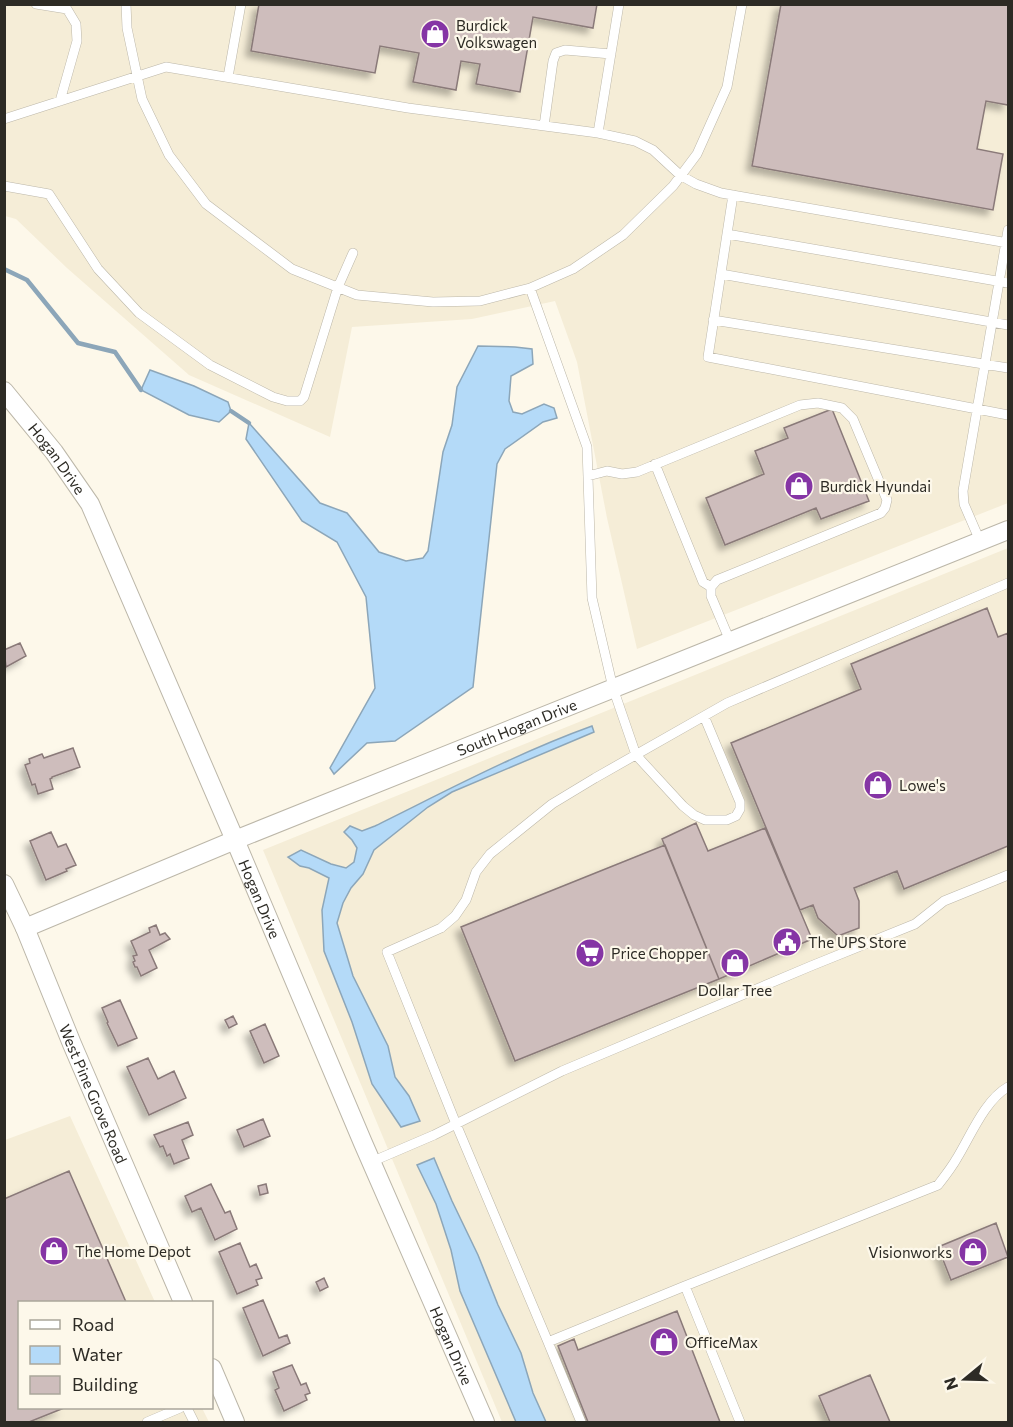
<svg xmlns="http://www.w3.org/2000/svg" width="1013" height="1427" viewBox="0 0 1013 1427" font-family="Commissioner,sans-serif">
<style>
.built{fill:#f5edd7}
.water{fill:#b4daf8;stroke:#8ca6b9;stroke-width:1.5}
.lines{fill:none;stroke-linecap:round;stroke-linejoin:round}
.stream{stroke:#8ca6b9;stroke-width:4.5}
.building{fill:#cebdbc;stroke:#8a7a79;stroke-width:1.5;filter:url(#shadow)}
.service-casing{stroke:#bcb7a9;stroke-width:10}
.minor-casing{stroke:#bcb7a9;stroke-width:20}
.service{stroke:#fff;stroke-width:9}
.minor{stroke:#fff;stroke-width:18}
.labels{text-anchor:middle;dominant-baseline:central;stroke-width:4.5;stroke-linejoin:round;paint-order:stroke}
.poi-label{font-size:15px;fill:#2d2b25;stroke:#fdf8ea;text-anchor:start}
.street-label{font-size:15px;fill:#2d2b25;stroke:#fdf8ea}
</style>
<defs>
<filter id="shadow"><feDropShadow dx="-5.5" dy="5.5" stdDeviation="3" flood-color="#0004"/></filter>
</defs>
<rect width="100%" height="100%" fill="#fdf8ea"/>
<path class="built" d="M 5,5 L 1008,5 L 1008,503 L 637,649 L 607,518 L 577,362 L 555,301 L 472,319 L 352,327 L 330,437 L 189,375 L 67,268 L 16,219 L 5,216 Z
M 1008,548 L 1008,1422 L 502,1422 L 263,850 Z
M 70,1116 L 155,1302 L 20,1302 L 20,1408 L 202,1408 L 209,1422 L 5,1422 L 5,1140 Z"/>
<path class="water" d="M 478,346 L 515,347 L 532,349 L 533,364 L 511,376 L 509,401 L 513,412 L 522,414 L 544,404 L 554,408 L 557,418 L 543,422 L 505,449 L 497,464 L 473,687 L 395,741 L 367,743 L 334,774 L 330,768 L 375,688 L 366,597 L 337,542 L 302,521 L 246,439 L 249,423 L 320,503 L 347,513 L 379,552 L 406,561 L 423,558 L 428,551 L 443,452 L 452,425 L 457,387 Z
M 150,370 L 194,386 L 228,402 L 231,411 L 219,422 L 189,415 L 141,390 Z
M 592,726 L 594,732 L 452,792 L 428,807 L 374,850 L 363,874 L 351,888 L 343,903 L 337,923 L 353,976 L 388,1046 L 395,1077 L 409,1096 L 420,1121 L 401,1127 L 372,1084 L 352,1022 L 324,951 L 322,910 L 329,878 L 309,868 L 300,866 L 288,857 L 301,850 L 331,864 L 346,868 L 354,862 L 357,848 L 352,840 L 344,832 L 350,826 L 362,831 L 375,826 C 446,791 517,753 592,726 Z
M 434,1158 L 452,1201 L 478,1255 L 498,1305 L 521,1353 L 533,1393 L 546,1422 L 516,1422 L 460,1291 L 451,1250 L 436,1204 L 417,1165 Z"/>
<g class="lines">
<path class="stream" d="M 4,269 L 27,280 L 78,343 L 115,352 L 141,390
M 231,411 L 249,423"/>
</g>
<path class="building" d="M 259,4 L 597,4 L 593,28 L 533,17 L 520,92 L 476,84 L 480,64 L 461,61 L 456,90 L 413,82 L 419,53 L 380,46 L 375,73 L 251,51 Z
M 781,4 L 1008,4 L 1008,105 L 986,101 L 977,149 L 1003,154 L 993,210 L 752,166 Z
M 832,409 L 869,501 L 821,519 L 816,508 L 725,545 L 706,498 L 764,474 L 755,451 L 788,438 L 784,428 Z
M 987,608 L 998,637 L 1008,633 L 1008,846 L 904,889 L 897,871 L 854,888 L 859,901 L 859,928 L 838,936 L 818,918 L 813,905 L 800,910 L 731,743 L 861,689 L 851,664 Z
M 20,643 L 26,656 L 6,667 L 4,650 Z
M 73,748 L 80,767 L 52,777 L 52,778 L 50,779 L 53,789 L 38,794 L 35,784 L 32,785 L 25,765 L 30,763 L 29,759 L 42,754 L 44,758 Z
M 696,823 L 708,851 L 765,828 L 812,939 L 719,979 L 662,839 Z
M 51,832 L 58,847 L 66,844 L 76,865 L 66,869 L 67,871 L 46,880 L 30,841 Z
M 665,845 L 719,979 L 515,1061 L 461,927 Z
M 156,925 L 160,935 L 165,933 L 170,939 L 149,950 L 157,968 L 141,976 L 137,967 L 135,967 L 133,962 L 135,961 L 133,956 L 137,955 L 131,941 L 150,932 L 149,928 Z
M 120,1000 L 137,1038 L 118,1046 L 107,1023 L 108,1022 L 102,1008 Z
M 233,1016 L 237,1024 L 229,1028 L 225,1020 Z
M 265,1024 L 279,1056 L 264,1063 L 250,1031 Z
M 148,1058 L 158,1079 L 174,1071 L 186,1098 L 149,1115 L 127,1067 Z
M 263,1119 L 270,1136 L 244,1147 L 237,1130 Z
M 188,1122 L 193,1135 L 182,1140 L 189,1158 L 174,1164 L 170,1154 L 167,1156 L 163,1146 L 160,1147 L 154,1135 Z
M 69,1171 L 126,1302 L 20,1302 L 20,1408 L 64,1408 L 29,1422 L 4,1422 L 4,1199 Z
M 211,1184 L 225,1213 L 230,1211 L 237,1229 L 215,1240 L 201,1208 L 192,1212 L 185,1196 Z
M 266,1184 L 268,1193 L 260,1195 L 258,1186 Z
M 996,1223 L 1008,1257 L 951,1280 L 938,1247 Z
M 240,1243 L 250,1267 L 256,1264 L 262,1278 L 256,1280 L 258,1285 L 237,1294 L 219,1252 Z
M 324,1278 L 328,1287 L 320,1291 L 316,1282 Z
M 263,1300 L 279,1338 L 287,1335 L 290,1343 L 263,1356 L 243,1308 Z
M 677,1311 L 720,1422 L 588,1422 L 558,1346 L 574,1339 L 578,1350 Z
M 292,1365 L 301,1385 L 306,1383 L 310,1393 L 305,1395 L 307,1400 L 284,1411 L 275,1390 L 279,1388 L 273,1372 Z
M 870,1375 L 890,1422 L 830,1422 L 819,1396 Z"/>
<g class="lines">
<g class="service-casing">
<path id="service" d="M 36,4 L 67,9 L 76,24 L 77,41 L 60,101
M 126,4 L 127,28 L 142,99 L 169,155 L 206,204 L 292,269 L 357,295 L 433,302 L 480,301 L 530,288 L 573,269 L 623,235 L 673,186 L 697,154 L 727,87 L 742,4
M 228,77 L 241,4
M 4,119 L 166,67 L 408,108 L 598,133 L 635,141 L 653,150 L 680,175 L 696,184 L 721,193 L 1008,243
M 544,126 L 553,61 L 556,53 L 565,50 L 611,54
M 598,133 L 619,4
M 4,186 L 49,194 L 98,269 L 139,313 L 210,365 L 273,397 L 287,401 L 300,401 L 304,397 L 338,287 L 353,253
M 733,195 L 708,357 L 1008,415
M 727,234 L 1008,283
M 721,274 L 1008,325
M 530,288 L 587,447 L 592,598 L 613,688 L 636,755 L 683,806 L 694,815 L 705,820 L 727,820 L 736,816 L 740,809 L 740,802 L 704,716
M 713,320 L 1008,368
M 655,464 L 703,582 L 711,587
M 588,476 L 607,471 L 622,474 L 637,472 L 800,405 L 818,403 L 842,408 L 853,419 L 887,500 L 885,508 L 881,513 L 717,580 L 711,587 L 711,596 L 730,641
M 980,541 L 964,504 L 963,491 L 1008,230
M 371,1162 L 434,1135 L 562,1071 L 811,966 L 915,924 L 944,901 L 1008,875
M 548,1342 L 456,1124 L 387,952 L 441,928 L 455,916 L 466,900 L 476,872 L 490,854 L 552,804 L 595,778 L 727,703 L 1008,583
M 187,1408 L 194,1422
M 147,1422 L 180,1408
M 581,1422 L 548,1342 L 685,1286
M 740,1422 L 685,1286 L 938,1185 C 945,1176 952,1167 957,1158 C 971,1135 985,1100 1008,1087"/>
</g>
<g class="minor-casing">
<g id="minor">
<path id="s1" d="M 4,391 L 54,452 L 90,504 L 235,840 L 363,1143 L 485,1422"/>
<path id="s2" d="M 4,884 L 25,928 L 72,1044 L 183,1302"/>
<path id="s3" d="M 25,928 L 235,840 L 1008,530"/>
<path d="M 212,1368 L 235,1422"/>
</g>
</g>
<use href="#service" class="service"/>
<use href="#minor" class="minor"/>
</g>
<defs>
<g id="shop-disc" transform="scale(1.5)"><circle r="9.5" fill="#8535a5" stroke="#fdf8ea"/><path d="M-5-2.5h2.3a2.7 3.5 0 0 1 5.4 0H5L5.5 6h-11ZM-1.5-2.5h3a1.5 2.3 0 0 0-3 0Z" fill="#fff"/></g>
<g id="civic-disc" transform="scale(1.5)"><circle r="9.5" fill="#8535a5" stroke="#fdf8ea"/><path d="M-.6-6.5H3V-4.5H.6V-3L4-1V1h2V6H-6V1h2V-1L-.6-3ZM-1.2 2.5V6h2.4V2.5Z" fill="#fff"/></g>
<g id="supermarket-disc" transform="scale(1.5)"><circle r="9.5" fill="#8535a5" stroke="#fdf8ea"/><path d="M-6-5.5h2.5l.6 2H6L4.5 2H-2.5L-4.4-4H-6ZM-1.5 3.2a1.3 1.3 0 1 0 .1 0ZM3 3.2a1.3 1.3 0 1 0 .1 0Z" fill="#fff"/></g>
</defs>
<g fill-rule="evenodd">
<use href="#shop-disc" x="435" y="34"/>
<use href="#shop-disc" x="799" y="486"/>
<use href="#shop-disc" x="878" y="785"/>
<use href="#civic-disc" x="787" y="942"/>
<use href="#supermarket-disc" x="590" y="953"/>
<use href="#shop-disc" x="735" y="963"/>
<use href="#shop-disc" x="54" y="1251"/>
<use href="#shop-disc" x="973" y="1252"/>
<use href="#shop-disc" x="664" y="1342"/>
</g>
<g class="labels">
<g class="poi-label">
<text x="456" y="25">Burdick<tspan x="456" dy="17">Volkswagen</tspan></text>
<text x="820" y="486">Burdick Hyundai</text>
<text x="899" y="785">Lowe's</text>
<text x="808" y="942">The UPS Store</text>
<text x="611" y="953">Price Chopper</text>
<text x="735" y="990" text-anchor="middle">Dollar Tree</text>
<text x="75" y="1251">The Home Depot</text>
<text x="952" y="1252" text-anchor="end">Visionworks</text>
<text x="685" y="1342">OfficeMax</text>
</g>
<g class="street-label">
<text stroke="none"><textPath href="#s1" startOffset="86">Hogan Drive</textPath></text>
<text stroke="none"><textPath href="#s3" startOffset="531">South Hogan Drive</textPath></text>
<text stroke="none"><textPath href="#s1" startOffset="572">Hogan Drive</textPath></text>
<text stroke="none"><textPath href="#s2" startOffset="228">West Pine Grove Road</textPath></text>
<text stroke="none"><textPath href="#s1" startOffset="1058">Hogan Drive</textPath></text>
</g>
</g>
<rect width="1013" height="1427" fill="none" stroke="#2d2b25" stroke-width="12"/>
<rect x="18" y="1301" width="195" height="108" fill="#fdf8ea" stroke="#aaa69b" stroke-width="1.5"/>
<rect x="30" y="1320" width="30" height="9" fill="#ffffff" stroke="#aaa69b" stroke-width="1.5"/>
<text x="72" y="1331" font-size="18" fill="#2d2b25">Road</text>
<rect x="30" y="1346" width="30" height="18" fill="#b4daf8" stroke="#aaa69b" stroke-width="1.5"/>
<text x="72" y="1361" font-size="18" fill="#2d2b25">Water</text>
<rect x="30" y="1376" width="30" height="18" fill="#cebdbc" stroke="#aaa69b" stroke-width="1.5"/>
<text x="72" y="1391" font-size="18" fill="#2d2b25">Building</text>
<g transform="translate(965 1379) rotate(251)" stroke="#fdf8ea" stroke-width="4.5" paint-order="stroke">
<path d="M0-4.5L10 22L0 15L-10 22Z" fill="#2d2b25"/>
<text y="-9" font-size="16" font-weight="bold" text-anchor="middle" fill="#2d2b25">N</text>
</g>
</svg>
